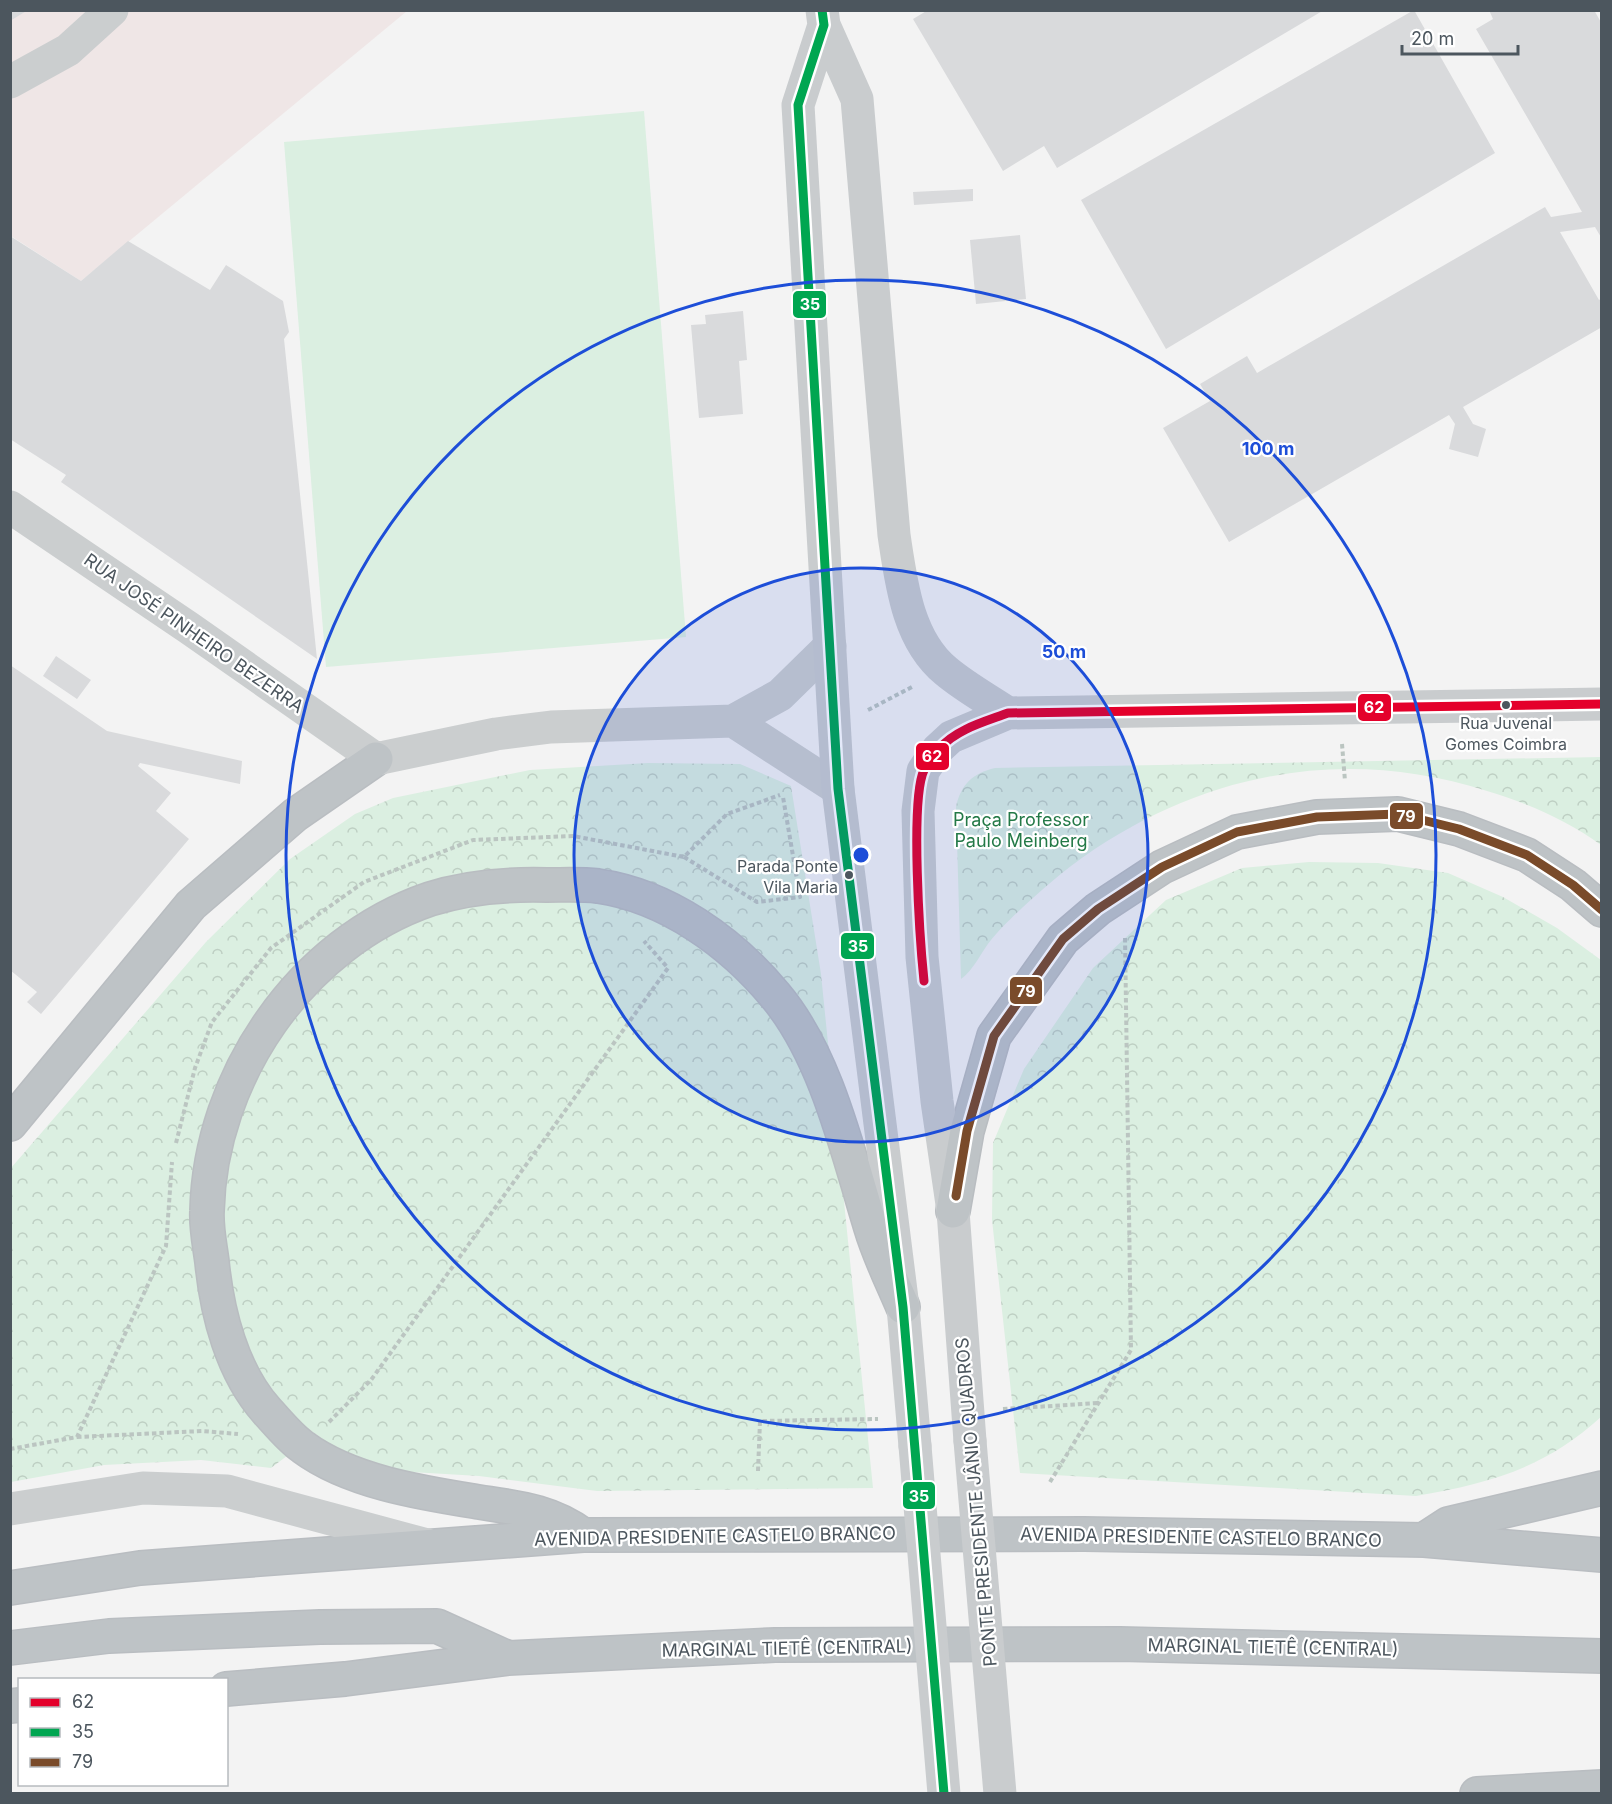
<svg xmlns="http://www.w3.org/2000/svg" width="1612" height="1804" viewBox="0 0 1612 1804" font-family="Inter,sans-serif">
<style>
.medical{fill:#efe6e6}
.green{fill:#dbefe1}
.forest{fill:url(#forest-crowns)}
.building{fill:#d9dadc}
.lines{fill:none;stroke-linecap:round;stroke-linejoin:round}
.highway-casing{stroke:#b9bdc1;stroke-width:36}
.path{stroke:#bbc5c1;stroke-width:4;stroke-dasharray:4.5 3;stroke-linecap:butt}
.minor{stroke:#cbcecf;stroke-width:33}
.major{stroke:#c9ccce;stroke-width:33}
.highway{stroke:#bec3c6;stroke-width:33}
.major-bridge{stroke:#c9ccce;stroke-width:33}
.bus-1-casing{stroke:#fff;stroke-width:14}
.bus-2-casing{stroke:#fff;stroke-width:14}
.bus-3-casing{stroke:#fff;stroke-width:14}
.bus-1{stroke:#e4002b;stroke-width:9}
.bus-2{stroke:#00a651;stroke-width:9}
.bus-3{stroke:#7a4b2a;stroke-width:9}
.ring{fill:none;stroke:#1d4ed8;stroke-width:3}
.bus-dot{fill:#4c565e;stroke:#fff;stroke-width:2}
.labels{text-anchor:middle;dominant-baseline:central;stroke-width:4.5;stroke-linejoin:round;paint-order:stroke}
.bus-label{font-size:16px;fill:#4c565e;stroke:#fff}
.street-label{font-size:18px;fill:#4c565e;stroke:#fff}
.park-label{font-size:18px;fill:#237947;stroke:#fff}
.centre{fill:#1d4ed8;stroke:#fff;stroke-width:3}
.ring-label{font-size:18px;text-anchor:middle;font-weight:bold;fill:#1d4ed8;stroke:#fff;stroke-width:4.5;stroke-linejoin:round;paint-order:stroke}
.line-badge{stroke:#fff;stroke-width:2}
.badge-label{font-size:16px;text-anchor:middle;font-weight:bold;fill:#fff}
</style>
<defs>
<pattern id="forest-crowns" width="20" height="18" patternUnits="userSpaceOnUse" patternTransform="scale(1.5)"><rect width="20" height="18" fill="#dbefe1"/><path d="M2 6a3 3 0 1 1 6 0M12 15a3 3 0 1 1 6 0" fill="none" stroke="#becfc3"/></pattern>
</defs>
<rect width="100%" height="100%" fill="#f3f3f3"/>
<path class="medical" d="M 10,11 L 407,11 L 81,281 L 11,236 Z"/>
<path class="green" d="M 644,111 L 686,637 L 326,667 L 284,142 Z"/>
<path class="forest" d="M 1601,757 L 1601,845 C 1567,820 1527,803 1487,791 C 1340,744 1194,774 1071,866 C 1049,883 1008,919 991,940 C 981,952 974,970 961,979 L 956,807 C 961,784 973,773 995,768 Z
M 648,763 L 740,764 L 791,786 L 821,974 L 873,1488 L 597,1491 L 479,1476 L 360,1469 L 316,1434 L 271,1468 L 201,1460 L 104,1465 L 11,1482 L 11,1168 L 206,942 L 290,859 L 355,814 L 393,798 L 530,770 Z
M 1309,862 L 1378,863 L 1448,873 L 1503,897 L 1557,928 L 1601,960 L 1601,1417 C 1544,1469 1489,1483 1416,1496 L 1020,1473 L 992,1220 L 993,1143 L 1024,1069 L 1093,968 L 1166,900 L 1242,868 Z"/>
<path class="building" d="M 10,10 L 28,10 L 10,21 Z
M 928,10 L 1324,10 L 1057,168 L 1044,146 L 1003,171 L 913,19 Z
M 1414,10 L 1495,153 L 1166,349 L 1081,200 Z
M 1489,10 L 1594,10 L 1602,24 L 1602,239 L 1595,227 L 1560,232 L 1599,300 L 1602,298 L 1602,327 L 1463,407 L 1473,424 L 1486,429 L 1478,457 L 1449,449 L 1455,424 L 1449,415 L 1229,542 L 1163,428 L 1210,401 L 1200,384 L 1247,356 L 1257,373 L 1545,207 L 1551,217 L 1582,212 L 1476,29 L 1493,19 Z
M 973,189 L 973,201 L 914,205 L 913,192 Z
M 1020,235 L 1026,299 L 976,304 L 970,240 Z
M 10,236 L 81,281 L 128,241 L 210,290 L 226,265 L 283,301 L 289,332 L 284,339 L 317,659 L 61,482 L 66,475 L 10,439 Z
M 743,311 L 747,360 L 739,361 L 743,414 L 699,418 L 691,325 L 706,324 L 705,315 Z
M 56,656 L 91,680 L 77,699 L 43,676 Z
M 10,665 L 107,731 L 242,761 L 240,784 L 140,763 L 138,766 L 171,793 L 156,811 L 189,839 L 41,1014 L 27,1002 L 37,992 L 10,970 Z"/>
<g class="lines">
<g class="highway-casing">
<path id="highway" d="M 10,1124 L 191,905 L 295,815 L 376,759
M 953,1211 L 967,1131 L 994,1036 L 1063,939 L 1098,909 L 1162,867 L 1237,832 L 1317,817 L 1398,814 L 1459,829 L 1527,855 L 1573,885 L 1602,910
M 583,1535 C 551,1511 518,1508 479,1502 C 423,1493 350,1482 303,1447 C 290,1438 278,1423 267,1411 C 232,1372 217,1313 212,1262 C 210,1246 206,1228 207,1211 C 210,1077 301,943 430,899 C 467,887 508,884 547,885 C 564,885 581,884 598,886 C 667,896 731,942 775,995 C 826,1055 848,1153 871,1228 C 879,1255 892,1281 903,1307
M 1425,1539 L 1448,1524 L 1602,1488
M 10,1588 L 140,1568 L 583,1535 L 1084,1534 L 1424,1540 L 1602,1555
M 10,1648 L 109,1636 L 320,1627 L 437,1626 L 508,1658
M 226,1689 L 345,1679 L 508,1658 L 775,1645 L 1120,1644 L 1602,1656
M 10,1706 L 20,1705
M 1477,1794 L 1602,1787"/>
</g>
<path class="path" d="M 868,710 L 912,687
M 1342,744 L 1345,781
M 684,857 L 757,902 L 800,897 L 783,797
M 176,1143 L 195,1068 L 212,1022 L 271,948 L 364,882 L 473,840 L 573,836 L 684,857 L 727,814 L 780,795
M 1003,1409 L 1098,1403
M 329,1422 L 371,1380 L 668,968 L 644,941
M 77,1437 L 202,1431 L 238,1434
M 10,1449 L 77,1437 L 166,1246 L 172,1162
M 758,1471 L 760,1421 L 878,1419
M 1050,1482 L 1131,1350 L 1125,936"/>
<path class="minor" d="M 10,82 L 68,50 L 112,10
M 10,507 L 189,628 L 376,759 L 496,734 L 551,727 L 733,721 L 780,695 L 830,646
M 733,721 L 838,789
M 10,1509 L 143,1488 L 227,1491 L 427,1545"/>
<path class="major" d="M 822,10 L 824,25 L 798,105 L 838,789 L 903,1307 L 915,1446
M 824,25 L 857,99 L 894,535 C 901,581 907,639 946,671 C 965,687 987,699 1008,713
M 970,1441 L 953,1211 L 937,1101 L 922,957 L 918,811 L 923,771 L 938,749 L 951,737 L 1008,713 L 1602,704"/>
<use href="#highway" class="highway"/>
<path class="major-bridge" d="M 970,1441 L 1000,1794
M 915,1446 L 944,1794"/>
<g class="bus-1-casing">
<path id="bus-1" d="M 924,981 C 920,942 910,800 924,770 C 927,763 934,754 940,748 C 957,729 984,722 1008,713 L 1602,704"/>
</g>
<g class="bus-2-casing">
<path id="bus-2" d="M 822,10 L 824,25 L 798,105 L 838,789 L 903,1307 L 944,1794"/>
</g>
<g class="bus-3-casing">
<path id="bus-3" d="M 956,1196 L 967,1131 L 994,1036 L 1063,939 L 1098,909 L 1162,867 L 1237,832 L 1317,817 L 1398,814 L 1459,829 L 1527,855 L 1573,885 L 1602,910"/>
</g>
<use href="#bus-1" class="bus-1"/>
<use href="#bus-2" class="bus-2"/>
<use href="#bus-3" class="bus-3"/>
</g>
<circle cx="861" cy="855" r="287" fill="#1d4ed8" fill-opacity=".12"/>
<g class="ring">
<circle cx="861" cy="855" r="287"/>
<circle cx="861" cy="855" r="575"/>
</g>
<g class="bus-dot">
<circle cx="1506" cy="705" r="5"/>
<circle cx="849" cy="875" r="5"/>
</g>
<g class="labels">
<g class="bus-label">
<text x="1506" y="723">Rua Juvenal<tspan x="1506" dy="21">Gomes Coimbra</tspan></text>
<text x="838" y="866" text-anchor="end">Parada Ponte<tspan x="838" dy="21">Vila Maria</tspan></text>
</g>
<g class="street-label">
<text transform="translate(194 633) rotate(35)">RUA JOSÉ PINHEIRO BEZERRA</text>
<text transform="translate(976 1502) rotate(-95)">PONTE PRESIDENTE JÂNIO QUADROS</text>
<text transform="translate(715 1536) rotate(-1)">AVENIDA PRESIDENTE CASTELO BRANCO</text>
<text transform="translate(1201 1537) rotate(1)">AVENIDA PRESIDENTE CASTELO BRANCO</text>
<text transform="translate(1273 1647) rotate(1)">MARGINAL TIETÊ (CENTRAL)</text>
<text transform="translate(787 1648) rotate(-1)">MARGINAL TIETÊ (CENTRAL)</text>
</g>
<g class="park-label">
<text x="1021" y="819">Praça Professor<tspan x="1021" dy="21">Paulo Meinberg</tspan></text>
</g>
</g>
<circle cx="861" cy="855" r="9" class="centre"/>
<g class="ring-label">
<text x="1268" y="455">100 m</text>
<text x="1064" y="658">50 m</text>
</g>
<g class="line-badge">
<rect x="792" y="290" width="35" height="29" rx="6" fill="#00a651"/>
<rect x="1357" y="693" width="35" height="29" rx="6" fill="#e4002b"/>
<rect x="915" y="742" width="35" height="29" rx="6" fill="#e4002b"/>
<rect x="1389" y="802" width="35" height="28" rx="6" fill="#7a4b2a"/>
<rect x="840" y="932" width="35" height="28" rx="6" fill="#00a651"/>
<rect x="1009" y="976" width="34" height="29" rx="6" fill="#7a4b2a"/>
<rect x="902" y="1481" width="34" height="29" rx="6" fill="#00a651"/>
</g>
<g class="badge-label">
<text x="810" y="310">35</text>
<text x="1374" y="713">62</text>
<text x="932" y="762">62</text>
<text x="1406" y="822">79</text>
<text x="858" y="952">35</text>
<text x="1026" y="997">79</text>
<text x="919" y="1502">35</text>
</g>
<rect width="1612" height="1804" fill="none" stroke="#4c565e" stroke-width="24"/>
<rect x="18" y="1678" width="210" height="108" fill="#ffffff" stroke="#b7bbbf" stroke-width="1.5"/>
<rect x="30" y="1698" width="30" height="9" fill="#e4002b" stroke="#b7bbbf" stroke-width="1.5"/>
<text x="72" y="1708" font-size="18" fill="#4c565e">62</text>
<rect x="30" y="1728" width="30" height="9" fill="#00a651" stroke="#b7bbbf" stroke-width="1.5"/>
<text x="72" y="1738" font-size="18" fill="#4c565e">35</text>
<rect x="30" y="1758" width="30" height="9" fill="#7a4b2a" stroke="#b7bbbf" stroke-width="1.5"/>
<text x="72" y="1768" font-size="18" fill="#4c565e">79</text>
<path d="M1402 45v9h116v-9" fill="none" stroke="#4c565e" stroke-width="3"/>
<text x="1411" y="45" font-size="18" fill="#4c565e" stroke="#ffffff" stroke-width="4.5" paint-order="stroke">20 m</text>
</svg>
